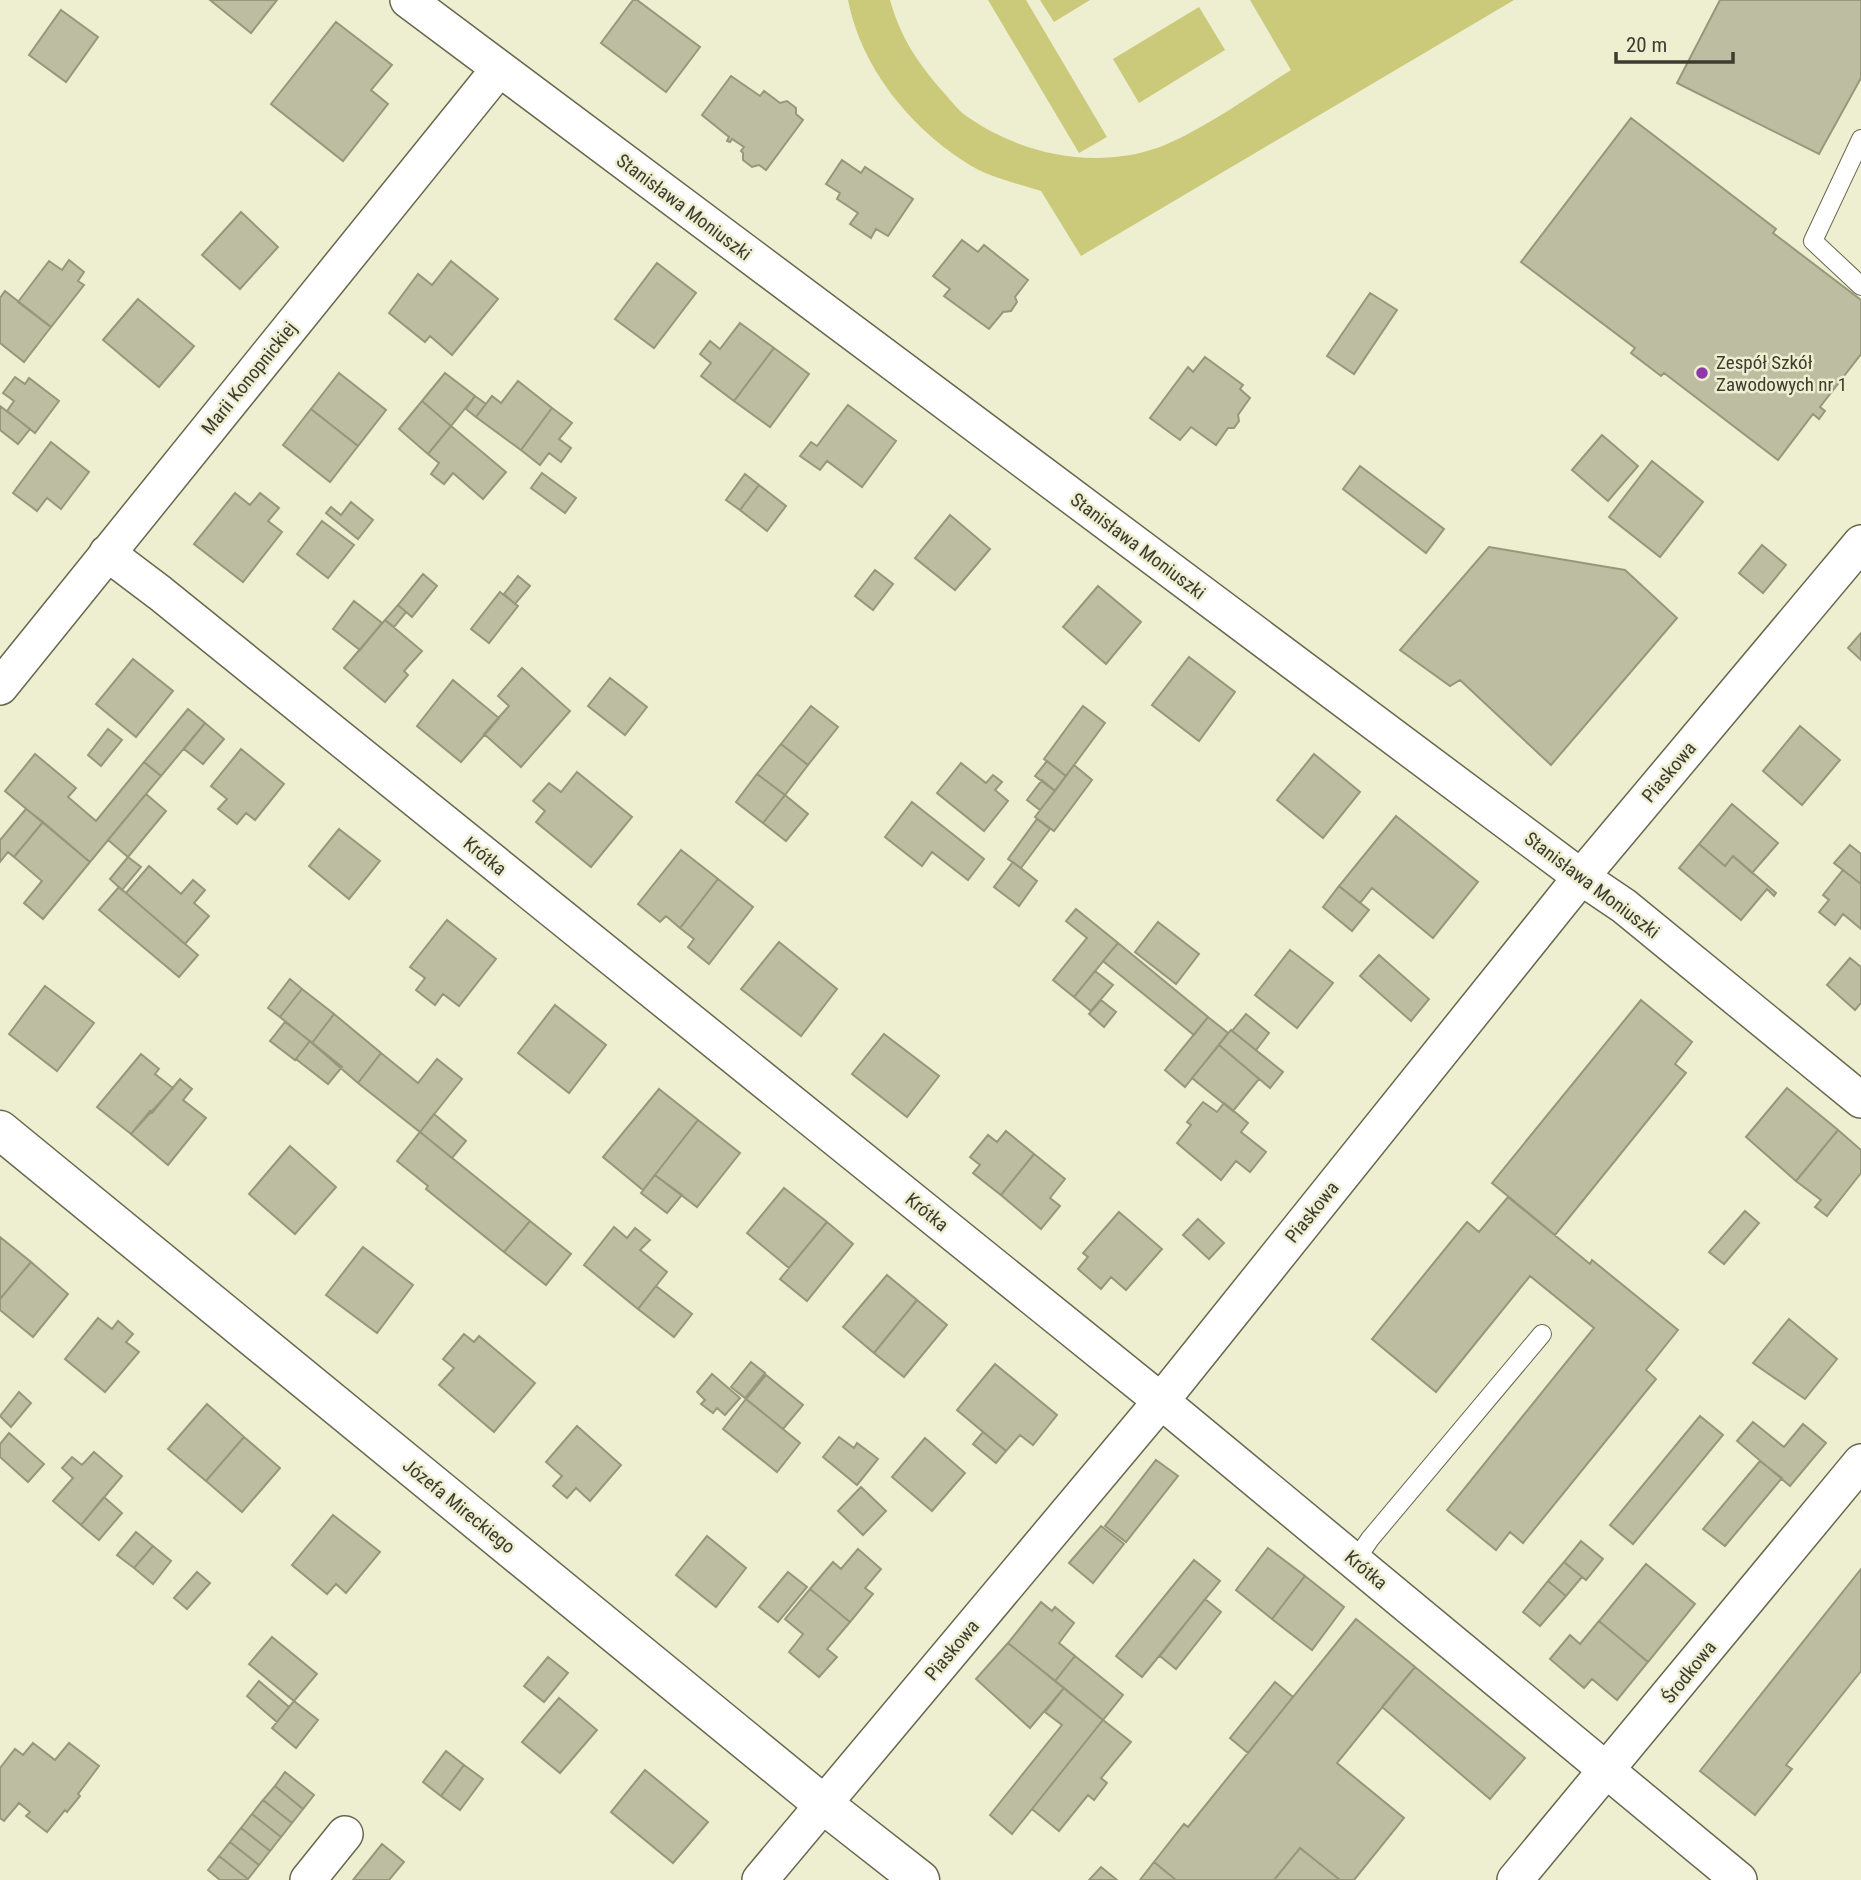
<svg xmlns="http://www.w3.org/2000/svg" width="1861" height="1880" viewBox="0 0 1861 1880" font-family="'Roboto Condensed',sans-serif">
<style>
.green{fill:#cbca7b}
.building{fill:#bdbda1;stroke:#97977c;stroke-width:2}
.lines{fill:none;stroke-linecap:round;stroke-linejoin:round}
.service-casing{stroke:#68684f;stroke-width:20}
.minor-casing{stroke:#68684f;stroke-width:38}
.tertiary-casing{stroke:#68684f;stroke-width:41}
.service{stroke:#fff;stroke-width:18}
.minor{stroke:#fff;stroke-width:35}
.tertiary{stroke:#fff;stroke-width:38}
.poi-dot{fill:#8e39a7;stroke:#eeeed1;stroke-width:2.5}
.labels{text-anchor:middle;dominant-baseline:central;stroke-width:5;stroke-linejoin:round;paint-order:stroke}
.street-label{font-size:19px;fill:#3c3d31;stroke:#eeeed1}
.poi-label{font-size:19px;fill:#3c3d31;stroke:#eeeed1;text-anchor:start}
</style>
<rect width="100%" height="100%" fill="#eeeed1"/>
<path class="green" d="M 848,0 L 890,0 C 901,39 919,65 946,95 C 952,102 958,110 965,115 C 1019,154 1093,170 1157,148 C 1200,132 1251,95 1291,70 L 1250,0 L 1514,0 L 1081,256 L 1041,191 C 1016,183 987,177 965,162 C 909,126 861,67 848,0 Z
M 988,0 L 1026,0 L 1107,137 L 1079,153 Z
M 1040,0 L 1090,0 L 1054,22 Z
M 1199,7 L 1225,50 L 1139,103 L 1113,59 Z"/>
<path class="building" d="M 210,0 L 277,0 L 251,33 Z
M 633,0 L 637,0 L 700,47 L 666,92 L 601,43 Z
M 1720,0 L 1861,0 L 1861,78 L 1819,154 L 1677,83 Z
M 61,10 L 98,37 L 66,82 L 29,55 Z
M 336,22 L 392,65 L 371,90 L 388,104 L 343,161 L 271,104 Z
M 731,76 L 760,96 L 764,91 L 780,103 L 787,101 L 796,108 L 796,114 L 803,120 L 766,170 L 759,165 L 752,167 L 743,160 L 743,153 L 741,151 L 744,147 L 732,139 L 730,142 L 727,141 L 729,137 L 702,115 Z
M 1631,118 L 1776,229 L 1773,233 L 1861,300 L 1861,354 L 1820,407 L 1825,411 L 1819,419 L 1813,414 L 1778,460 L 1664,373 L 1661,376 L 1631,353 L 1635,348 L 1521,262 Z
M 842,160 L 861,173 L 865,167 L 913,199 L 888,236 L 876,229 L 871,238 L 850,224 L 858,213 L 837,199 L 840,193 L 826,184 Z
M 241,212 L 278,247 L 240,289 L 202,255 Z
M 962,240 L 978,252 L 984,245 L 1028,280 L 1015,297 L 1017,302 L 1011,311 L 1003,312 L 989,329 L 944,296 L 950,289 L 933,276 Z
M 69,260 L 84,272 L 78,281 L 84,285 L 51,327 L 18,302 L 49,261 L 62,270 Z
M 451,261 L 498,299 L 452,355 L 430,336 L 425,342 L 389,313 L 418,274 L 432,285 Z
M 657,263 L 696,293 L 654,348 L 615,319 Z
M 5,291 L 51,327 L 24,362 L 0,343 L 0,298 Z
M 1370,293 L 1397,310 L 1354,374 L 1327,356 Z
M 138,299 L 194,346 L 159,387 L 103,340 Z
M 740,323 L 774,348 L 734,401 L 701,376 L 711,363 L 700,354 L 710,341 L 720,349 Z
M 774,348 L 809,374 L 770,427 L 734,401 Z
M 1205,357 L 1243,385 L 1240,389 L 1250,398 L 1238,415 L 1239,421 L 1234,428 L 1228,428 L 1216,445 L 1191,427 L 1180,440 L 1150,418 L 1188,367 L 1193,372 Z
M 339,373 L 386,410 L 358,446 L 311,409 Z
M 445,373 L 475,396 L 451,426 L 422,401 Z
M 15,377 L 25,384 L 29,378 L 59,401 L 35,433 L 7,411 L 14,401 L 3,393 Z
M 518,381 L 552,408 L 521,450 L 476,417 L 492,396 L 501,403 Z
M 475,396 L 486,404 L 476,417 L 466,409 Z
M 422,401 L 451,426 L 428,454 L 399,429 Z
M 848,405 L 896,441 L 862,487 L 827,461 L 820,470 L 800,456 L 811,442 L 817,446 Z
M 0,406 L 30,429 L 18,444 L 0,430 Z
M 552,408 L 572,423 L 559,439 L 571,448 L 561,462 L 549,453 L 540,465 L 521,450 Z
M 311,409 L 358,446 L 330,482 L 283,445 Z
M 451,426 L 506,472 L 483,499 L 453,473 L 444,484 L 431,474 L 439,463 L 428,454 Z
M 1602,435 L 1638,466 L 1608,501 L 1572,470 Z
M 51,442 L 89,472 L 61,509 L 47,498 L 37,511 L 13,493 Z
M 1652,461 L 1703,502 L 1660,557 L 1609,517 Z
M 1360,466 L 1444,529 L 1426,553 L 1343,489 Z
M 542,473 L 576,498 L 565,513 L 531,488 Z
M 745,474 L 759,485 L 740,510 L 726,500 Z
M 759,485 L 786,506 L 767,531 L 740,510 Z
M 235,493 L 250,505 L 260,493 L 279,508 L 268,521 L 282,532 L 243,582 L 194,544 Z
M 351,502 L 373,520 L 358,539 L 326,513 L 331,507 L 341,515 Z
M 950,515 L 990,549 L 955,590 L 915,558 Z
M 322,521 L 354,545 L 328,578 L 297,554 Z
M 1762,545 L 1786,565 L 1763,593 L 1739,573 Z
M 1489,547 L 1625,570 L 1677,618 L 1551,765 L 1460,680 L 1450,686 L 1400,650 Z
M 875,570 L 893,584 L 873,610 L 855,596 Z
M 423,574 L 437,586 L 412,617 L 398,605 Z
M 518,576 L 530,586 L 515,604 L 504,594 Z
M 1098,586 L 1141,622 L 1106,664 L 1063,627 Z
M 500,592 L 518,606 L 489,643 L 471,629 Z
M 354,601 L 382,623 L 360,650 L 333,629 Z
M 398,605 L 406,612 L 394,627 L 385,620 Z
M 385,620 L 422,651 L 404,671 L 408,675 L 385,702 L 344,668 Z
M 1861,633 L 1861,660 L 1848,648 Z
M 1189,657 L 1235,692 L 1199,741 L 1152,705 Z
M 133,659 L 173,691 L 136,737 L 96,704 Z
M 522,668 L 570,711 L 521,767 L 484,734 L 509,706 L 498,696 Z
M 610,678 L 647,707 L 625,735 L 588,706 Z
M 453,680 L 499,718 L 461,762 L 417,726 Z
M 811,706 L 838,727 L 808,765 L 781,744 Z
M 1083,706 L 1105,723 L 1066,776 L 1044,759 Z
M 188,709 L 205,723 L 161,776 L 144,762 Z
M 205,723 L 224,739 L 203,764 L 184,749 Z
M 1800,726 L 1840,760 L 1802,805 L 1763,771 Z
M 108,729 L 122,740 L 101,766 L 88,755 Z
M 781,744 L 808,765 L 785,795 L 757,774 Z
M 241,749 L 284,784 L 255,820 L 246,813 L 237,824 L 218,809 L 227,799 L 211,786 Z
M 35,754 L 76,788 L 68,797 L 96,821 L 144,762 L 161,776 L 90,862 L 5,791 Z
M 1314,754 L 1360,792 L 1323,838 L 1277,800 Z
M 1047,761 L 1066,776 L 1055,791 L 1035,776 Z
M 961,763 L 986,783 L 993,775 L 1002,782 L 995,790 L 1008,801 L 984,831 L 937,793 Z
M 1074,765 L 1092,780 L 1054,831 L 1035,817 Z
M 577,772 L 632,817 L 591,867 L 536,822 L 545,811 L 533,801 L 549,783 L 561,792 Z
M 757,774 L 785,795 L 763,823 L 736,802 Z
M 1042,780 L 1055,791 L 1040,810 L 1027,800 Z
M 146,794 L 166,811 L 128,857 L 108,840 Z
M 785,795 L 808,814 L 786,841 L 763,823 Z
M 912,802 L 984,859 L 968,880 L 932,852 L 922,866 L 885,837 Z
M 1732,804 L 1778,843 L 1752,873 L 1733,856 L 1725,866 L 1699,844 Z
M 26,809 L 43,822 L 14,857 L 8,852 L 0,862 L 0,840 Z
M 1396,816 L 1478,882 L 1433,938 L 1372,888 L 1360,903 L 1339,886 Z
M 1037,819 L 1050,829 L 1021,868 L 1008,859 Z
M 43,822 L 90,862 L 43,919 L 24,903 L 42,881 L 14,857 Z
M 339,829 L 380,861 L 349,899 L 309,866 Z
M 1699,844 L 1725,866 L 1733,856 L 1776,893 L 1774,896 L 1767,889 L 1741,920 L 1679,868 Z
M 1850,845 L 1861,854 L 1861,884 L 1834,863 Z
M 681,850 L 718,879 L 680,928 L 666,916 L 660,922 L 638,904 Z
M 128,857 L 141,867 L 122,890 L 110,879 Z
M 1013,862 L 1037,881 L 1019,906 L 994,887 Z
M 149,866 L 181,894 L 193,880 L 205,890 L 194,903 L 209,916 L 185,944 L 126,893 Z
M 1843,870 L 1861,884 L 1861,929 L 1843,914 L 1835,925 L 1819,912 L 1829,900 L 1823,895 Z
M 718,879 L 753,907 L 709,964 L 688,947 L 694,939 L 680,928 Z
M 1339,886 L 1369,910 L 1352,931 L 1323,907 Z
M 119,887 L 198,955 L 179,977 L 99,910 Z
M 1076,909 L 1118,943 L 1074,997 L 1053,980 L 1087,938 L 1066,921 Z
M 447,920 L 496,959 L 459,1006 L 443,994 L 435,1005 L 416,990 L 425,978 L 410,967 Z
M 1158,922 L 1199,954 L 1176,984 L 1135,952 Z
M 779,942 L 837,989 L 801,1036 L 741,989 Z
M 1118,943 L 1208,1017 L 1194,1035 L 1103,961 Z
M 1290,950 L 1333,983 L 1297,1028 L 1255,995 Z
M 1379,955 L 1429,999 L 1411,1021 L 1360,976 Z
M 1850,958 L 1861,967 L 1861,1003 L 1855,1010 L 1827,985 Z
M 1095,971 L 1113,985 L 1091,1011 L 1074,997 Z
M 290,979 L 302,989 L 280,1017 L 268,1008 Z
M 45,986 L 94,1023 L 57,1071 L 9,1034 Z
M 302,989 L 334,1014 L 312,1043 L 280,1017 Z
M 1101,1000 L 1116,1012 L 1104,1027 L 1089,1014 Z
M 1641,1000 L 1692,1042 L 1675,1064 L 1686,1073 L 1555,1235 L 1492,1183 Z
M 555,1005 L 606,1045 L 569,1093 L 518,1053 Z
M 334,1014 L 381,1053 L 358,1083 L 312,1043 Z
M 1246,1014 L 1269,1033 L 1256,1050 L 1232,1031 Z
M 1208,1017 L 1228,1033 L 1185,1087 L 1165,1070 Z
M 285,1022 L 310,1041 L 295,1060 L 270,1041 Z
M 1231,1030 L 1283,1072 L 1270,1088 L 1219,1045 Z
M 884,1034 L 939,1076 L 907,1117 L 852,1074 Z
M 310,1041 L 342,1067 L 328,1084 L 296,1059 Z
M 1219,1045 L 1259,1079 L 1233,1111 L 1192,1078 Z
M 381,1053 L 418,1083 L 437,1059 L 462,1079 L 420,1132 L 358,1083 Z
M 141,1054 L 159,1069 L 155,1074 L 173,1088 L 131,1134 L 97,1107 Z
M 180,1079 L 192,1089 L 183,1100 L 206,1118 L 168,1165 L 131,1134 L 150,1111 L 152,1113 Z
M 1787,1088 L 1838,1130 L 1796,1181 L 1746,1137 Z
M 659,1089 L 698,1120 L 643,1190 L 603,1157 Z
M 1203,1102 L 1217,1112 L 1224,1103 L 1248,1123 L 1241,1132 L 1266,1152 L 1250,1172 L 1236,1161 L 1221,1180 L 1177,1143 L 1191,1125 L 1187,1122 Z
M 434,1114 L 466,1141 L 452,1158 L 420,1132 Z
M 698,1120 L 740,1153 L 697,1207 L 655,1175 Z
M 1838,1130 L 1861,1150 L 1861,1173 L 1827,1216 L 1815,1207 L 1821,1200 L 1796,1181 Z
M 1006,1131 L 1034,1154 L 1001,1195 L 973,1173 L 980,1165 L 970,1157 L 988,1135 L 997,1142 Z
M 420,1132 L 530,1221 L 504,1252 L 426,1189 L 428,1186 L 397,1161 Z
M 290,1146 L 336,1187 L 295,1234 L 249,1194 Z
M 1034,1154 L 1065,1179 L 1050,1198 L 1060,1206 L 1041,1229 L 1001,1195 Z
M 655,1175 L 682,1195 L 667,1213 L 641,1193 Z
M 784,1188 L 827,1222 L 789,1268 L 747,1233 Z
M 1508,1197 L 1590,1264 L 1592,1260 L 1678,1330 L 1646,1370 L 1656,1379 L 1523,1543 L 1510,1532 L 1496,1550 L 1447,1510 L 1594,1328 L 1530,1276 L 1436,1392 L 1372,1339 L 1467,1222 L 1479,1232 Z
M 1745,1211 L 1759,1223 L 1724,1264 L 1709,1252 Z
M 1119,1212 L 1162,1249 L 1126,1290 L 1111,1277 L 1101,1289 L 1078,1269 L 1088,1257 L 1083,1253 Z
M 1198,1219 L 1224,1243 L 1209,1259 L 1183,1235 Z
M 530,1221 L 571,1254 L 546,1285 L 504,1252 Z
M 827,1222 L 853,1244 L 807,1301 L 780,1279 Z
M 614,1227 L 627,1238 L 635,1228 L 650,1240 L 640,1250 L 667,1272 L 638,1309 L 584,1265 Z
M 0,1237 L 31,1262 L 0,1299 Z
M 363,1247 L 413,1285 L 377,1333 L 326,1295 Z
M 31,1262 L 68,1294 L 33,1337 L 0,1310 L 0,1299 Z
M 887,1275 L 917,1300 L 874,1353 L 843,1327 Z
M 656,1286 L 692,1314 L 674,1337 L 638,1309 Z
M 917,1300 L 947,1325 L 904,1377 L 874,1353 Z
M 98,1318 L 112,1329 L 118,1321 L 133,1334 L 126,1342 L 139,1352 L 105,1392 L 65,1359 Z
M 1789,1319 L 1837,1359 L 1805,1399 L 1753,1363 Z
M 464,1334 L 474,1342 L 479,1336 L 535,1383 L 494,1432 L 439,1385 L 454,1368 L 443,1359 Z
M 751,1362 L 765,1373 L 745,1398 L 731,1387 Z
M 995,1364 L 1057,1415 L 1033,1445 L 1020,1435 L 1006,1451 L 957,1410 Z
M 712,1374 L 740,1398 L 725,1415 L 717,1408 L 713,1413 L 701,1404 L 705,1400 L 697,1392 Z
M 766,1375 L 803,1405 L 783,1429 L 746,1399 Z
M 19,1392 L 31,1403 L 11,1427 L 0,1416 Z
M 746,1399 L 800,1443 L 777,1472 L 723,1429 Z
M 207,1404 L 244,1437 L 206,1481 L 168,1449 Z
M 1700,1416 L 1723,1435 L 1633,1544 L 1610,1525 Z
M 1753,1422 L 1784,1447 L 1803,1424 L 1826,1443 L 1790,1486 L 1737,1441 Z
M 577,1426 L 621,1465 L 590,1501 L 576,1488 L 567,1498 L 553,1486 L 562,1476 L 546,1462 Z
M 983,1432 L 1006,1451 L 996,1463 L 973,1444 Z
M 9,1433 L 44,1464 L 28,1482 L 0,1457 L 0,1444 Z
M 244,1437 L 280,1468 L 242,1512 L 206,1481 Z
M 839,1437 L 854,1448 L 857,1443 L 878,1459 L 857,1485 L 823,1457 Z
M 925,1438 L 965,1473 L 932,1511 L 892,1477 Z
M 94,1452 L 122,1476 L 81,1525 L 53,1501 L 73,1478 L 62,1468 L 72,1457 L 82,1465 Z
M 1156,1460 L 1178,1476 L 1126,1542 L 1105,1526 Z
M 1760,1461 L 1782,1478 L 1725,1546 L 1703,1529 Z
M 861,1487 L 886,1511 L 863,1535 L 838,1511 Z
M 104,1497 L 122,1513 L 99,1540 L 81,1525 Z
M 333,1515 L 380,1552 L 346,1593 L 336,1584 L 327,1594 L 292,1565 Z
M 1101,1526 L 1124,1544 L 1093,1583 L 1069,1563 Z
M 136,1532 L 153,1546 L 134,1568 L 117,1555 Z
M 707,1536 L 746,1568 L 716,1607 L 676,1575 Z
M 1581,1541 L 1603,1559 L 1586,1580 L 1564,1562 Z
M 153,1546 L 171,1561 L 153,1584 L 134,1568 Z
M 1268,1548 L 1305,1576 L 1272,1619 L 1236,1590 Z
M 858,1549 L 881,1569 L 865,1588 L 873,1594 L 850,1622 L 810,1589 L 833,1562 L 841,1569 Z
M 1194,1560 L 1220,1581 L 1142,1677 L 1116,1656 Z
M 1564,1562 L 1582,1577 L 1566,1596 L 1548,1581 Z
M 1646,1564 L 1695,1604 L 1648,1662 L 1599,1621 Z
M 1861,1569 L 1861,1671 L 1786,1765 L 1792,1769 L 1755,1815 L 1700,1771 Z
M 197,1572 L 210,1583 L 187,1609 L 174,1598 Z
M 788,1572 L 807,1587 L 778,1622 L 759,1607 Z
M 1305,1576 L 1344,1607 L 1312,1650 L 1272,1619 Z
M 1548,1581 L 1566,1596 L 1540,1626 L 1523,1612 Z
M 810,1589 L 850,1622 L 827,1649 L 837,1657 L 819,1677 L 789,1652 L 803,1634 L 785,1619 Z
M 1205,1599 L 1221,1612 L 1176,1669 L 1160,1656 Z
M 1041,1602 L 1052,1611 L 1055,1607 L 1074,1623 L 1059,1643 L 1075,1656 L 1055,1681 L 1008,1643 Z
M 1356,1619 L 1415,1667 L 1337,1763 L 1404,1818 L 1354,1880 L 1340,1880 L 1300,1848 L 1274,1880 L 1176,1880 L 1154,1862 L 1184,1824 L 1188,1827 Z
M 1599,1621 L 1648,1662 L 1617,1700 L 1592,1679 L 1584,1688 L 1550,1659 L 1570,1635 L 1580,1644 Z
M 272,1637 L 317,1674 L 294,1701 L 249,1664 Z
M 1008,1643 L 1064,1688 L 1030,1728 L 976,1679 Z
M 1075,1656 L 1123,1695 L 1103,1720 L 1055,1681 Z
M 548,1657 L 568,1673 L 544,1702 L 524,1686 Z
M 1415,1667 L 1525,1758 L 1490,1799 L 1382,1707 Z
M 259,1681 L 289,1707 L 277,1722 L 247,1696 Z
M 1275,1682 L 1293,1697 L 1248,1753 L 1230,1738 Z
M 1064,1688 L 1103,1720 L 1012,1834 L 990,1815 L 1062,1725 L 1045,1712 Z
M 559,1698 L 597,1730 L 560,1773 L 522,1742 Z
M 294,1701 L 318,1720 L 296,1748 L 272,1728 Z
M 1103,1720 L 1131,1742 L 1101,1778 L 1107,1783 L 1094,1800 L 1088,1795 L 1059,1831 L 1032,1809 Z
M 33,1743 L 55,1760 L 69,1743 L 99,1766 L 78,1794 L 80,1796 L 67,1812 L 65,1810 L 47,1832 L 26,1816 L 30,1812 L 19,1803 L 4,1821 L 0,1818 L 0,1768 L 15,1749 L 23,1755 Z
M 446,1751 L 464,1765 L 441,1796 L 423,1782 Z
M 464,1765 L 483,1779 L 460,1810 L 441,1796 Z
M 645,1770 L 708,1822 L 673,1863 L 611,1812 Z
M 285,1772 L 314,1795 L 303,1809 L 275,1786 Z
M 275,1786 L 303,1809 L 292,1823 L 263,1800 Z
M 263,1800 L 292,1823 L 281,1837 L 252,1814 Z
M 252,1814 L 281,1837 L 270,1851 L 241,1828 Z
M 241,1828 L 270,1851 L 259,1865 L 230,1842 Z
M 230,1842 L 259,1865 L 248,1879 L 219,1856 Z
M 382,1844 L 404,1862 L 389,1880 L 353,1880 Z
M 1300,1848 L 1340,1880 L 1274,1880 Z
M 219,1856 L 248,1879 L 247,1880 L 220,1880 L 208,1870 Z
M 1154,1862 L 1176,1880 L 1140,1880 Z
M 1101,1867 L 1117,1880 L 1089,1880 Z"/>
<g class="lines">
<g class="service-casing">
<path id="service" d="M 1861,139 L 1813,241 L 1861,286
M 1355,1561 L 1370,1539 L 1542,1334"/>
</g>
<g class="minor-casing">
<path id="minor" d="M 408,0 L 1581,877 L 1624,906 L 1861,1100
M 107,553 L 160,593 L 1161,1401 L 1739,1880
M 0,687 L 499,69
M 308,1880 L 345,1834
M 760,1880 L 1161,1401 L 1581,877 L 1861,543
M 1515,1880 L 1861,1462"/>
</g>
<g class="tertiary-casing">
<path id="tertiary" d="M 0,1130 L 823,1804 L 920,1880"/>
</g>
<use href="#service" class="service"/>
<use href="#minor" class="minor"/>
<use href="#tertiary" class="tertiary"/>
</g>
<circle class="poi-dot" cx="1702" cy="373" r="7"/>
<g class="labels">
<g class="street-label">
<text transform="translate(684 207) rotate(37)">Stanisława Moniuszki</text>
<text transform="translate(249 378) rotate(-51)">Marii Konopnickiej</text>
<text transform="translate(1138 546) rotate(37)">Stanisława Moniuszki</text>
<text transform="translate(1669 772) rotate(-50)">Piaskowa</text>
<text transform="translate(485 856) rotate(39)">Krótka</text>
<text transform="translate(1592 885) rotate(37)">Stanisława Moniuszki</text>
<text transform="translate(927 1212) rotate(39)">Krótka</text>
<text transform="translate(1312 1212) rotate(-51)">Piaskowa</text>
<text transform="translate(459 1506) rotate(39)">Józefa Mireckiego</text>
<text transform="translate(1366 1570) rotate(40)">Krótka</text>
<text transform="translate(952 1650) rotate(-50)">Piaskowa</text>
<text transform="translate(1689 1672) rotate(-51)">Środkowa</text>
</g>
<g class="poi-label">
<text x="1716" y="362">Zespół Szkół<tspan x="1716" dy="22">Zawodowych nr 1</tspan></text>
</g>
</g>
<path d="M1616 52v10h117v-10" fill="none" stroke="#3c3d31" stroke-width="3.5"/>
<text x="1626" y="52" font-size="21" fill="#3c3d31" stroke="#eeeed1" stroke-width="5" paint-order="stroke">20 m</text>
</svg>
